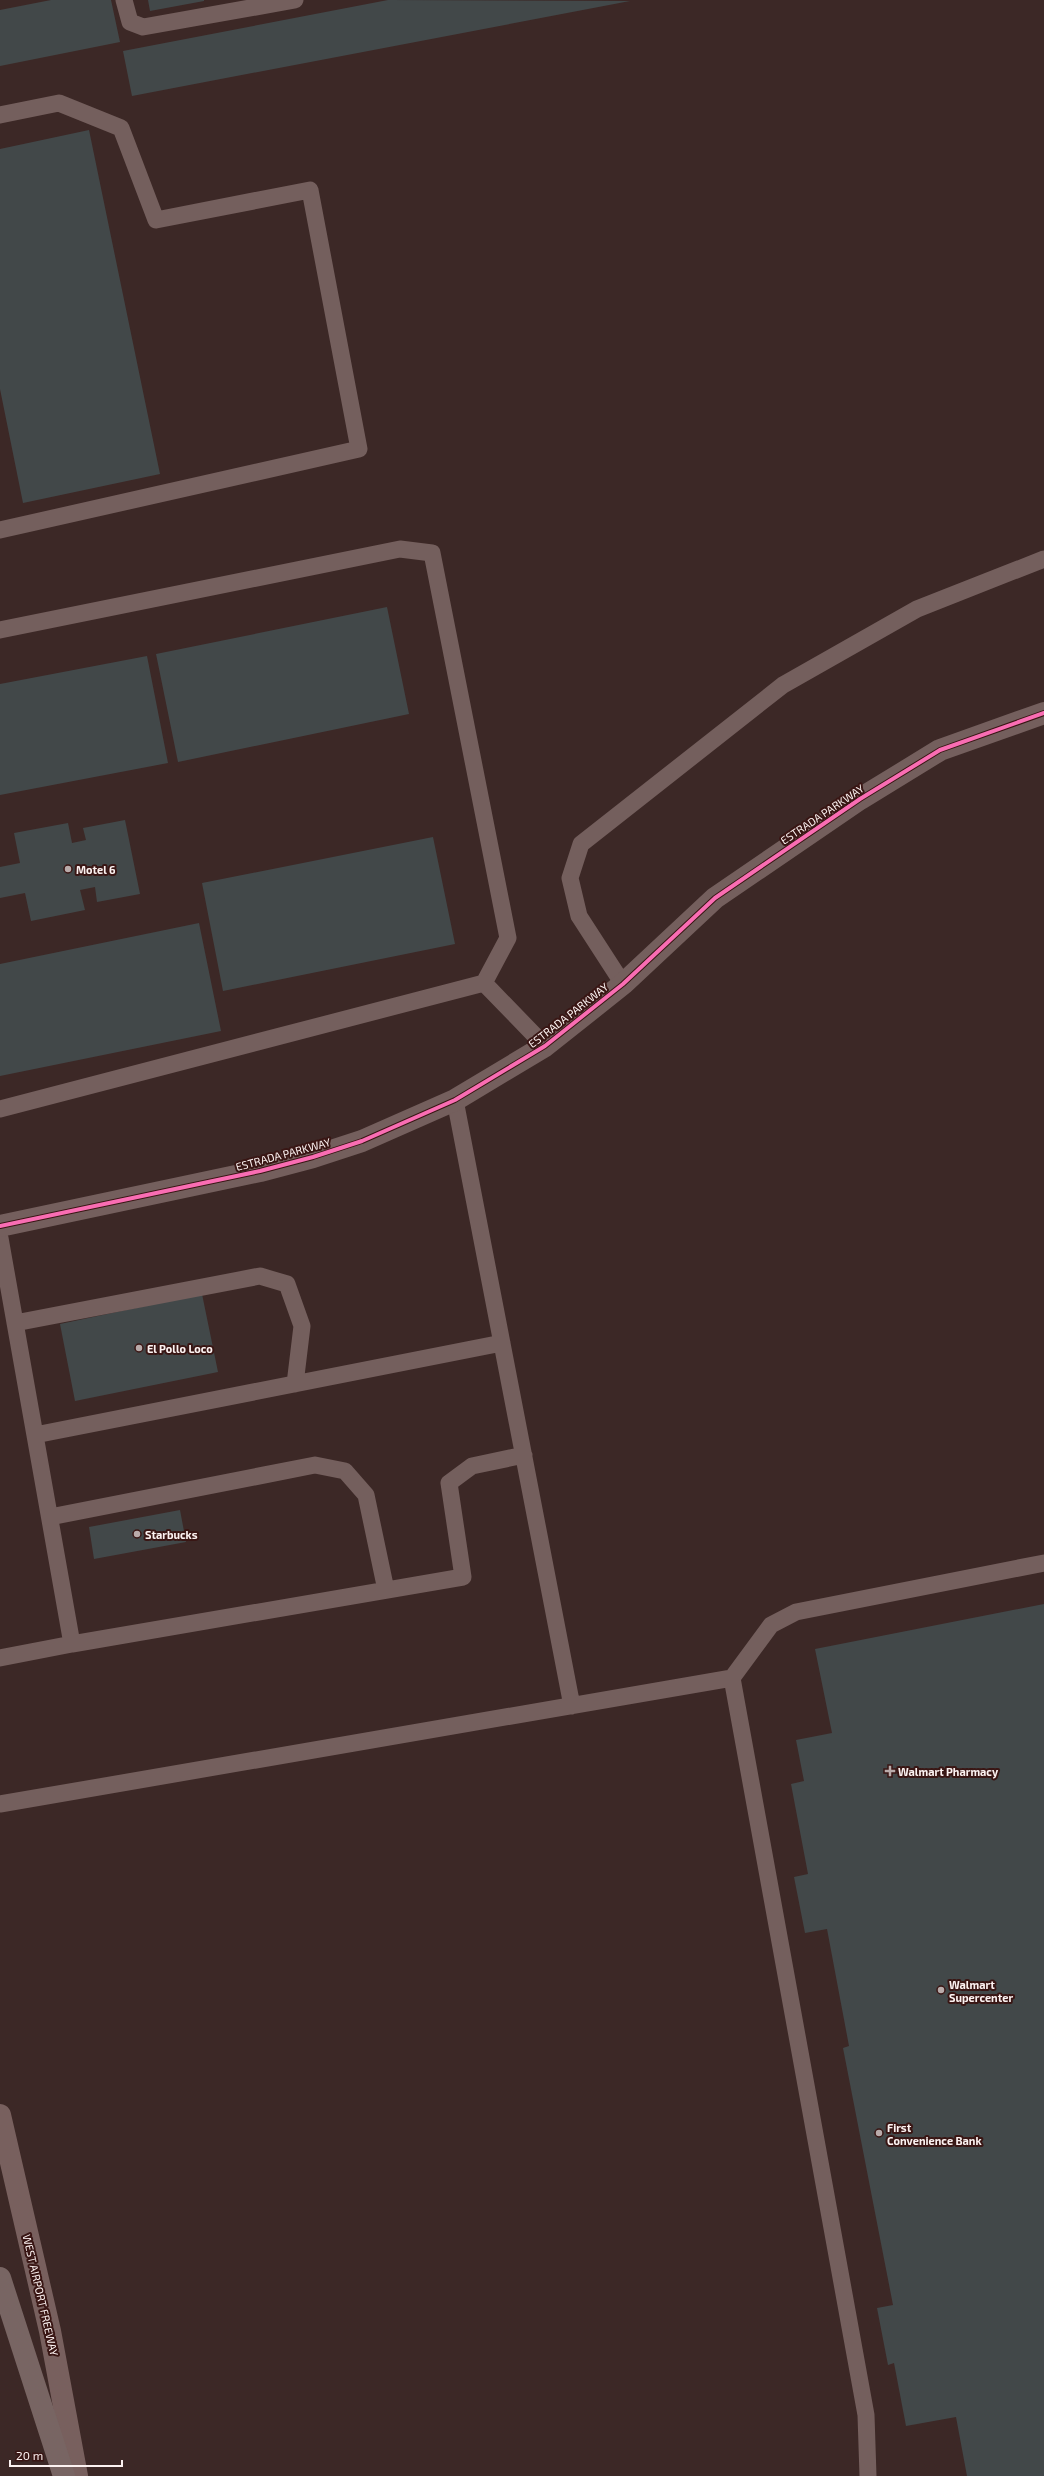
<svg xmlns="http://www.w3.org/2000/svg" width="1044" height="2476" viewBox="0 0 1044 2476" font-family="'Exo 2',sans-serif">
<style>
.building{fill:#424849}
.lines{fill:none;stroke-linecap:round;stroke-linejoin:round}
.service{stroke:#745f5d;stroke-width:17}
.tertiary{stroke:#745f5d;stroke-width:22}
.secondary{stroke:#78605e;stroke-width:22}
.motorway{stroke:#786563;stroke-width:22}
.cycleway-casing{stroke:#391614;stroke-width:6}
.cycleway{stroke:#f96db3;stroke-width:4}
.poi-dot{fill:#b9abaa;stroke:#391614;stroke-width:1.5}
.labels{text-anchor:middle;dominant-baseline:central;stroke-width:4;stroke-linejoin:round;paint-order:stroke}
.street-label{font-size:11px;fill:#fcf2f1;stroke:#391614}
.poi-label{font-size:11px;font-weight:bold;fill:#fcf2f1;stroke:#391614;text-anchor:start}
</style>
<rect width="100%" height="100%" fill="#3c2826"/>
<path class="building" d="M 51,0 L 111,0 L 120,42 L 0,66 L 0,10 Z
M 148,0 L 204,0 L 204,1 L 150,11 Z
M 388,0 L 630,1 L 132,96 L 123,51 Z
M 89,130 L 160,474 L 23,503 L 0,389 L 0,149 Z
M 387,607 L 409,714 L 178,762 L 156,654 Z
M 147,656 L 168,763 L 0,795 L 0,684 Z
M 125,820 L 140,894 L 97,902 L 95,887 L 80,890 L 85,910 L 31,921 L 25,893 L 0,898 L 0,867 L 20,863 L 14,833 L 68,823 L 72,843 L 86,840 L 83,828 Z
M 433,837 L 455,944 L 223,991 L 202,883 Z
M 199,923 L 221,1031 L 0,1076 L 0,964 Z
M 202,1294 L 218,1372 L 75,1401 L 60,1324 Z
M 180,1510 L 186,1542 L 94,1559 L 89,1527 Z
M 1044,1604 L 1044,2476 L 967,2476 L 956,2417 L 906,2426 L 894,2363 L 888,2365 L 877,2308 L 893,2305 L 843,2048 L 849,2046 L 827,1929 L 805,1933 L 794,1877 L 808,1874 L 791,1784 L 804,1781 L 796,1740 L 832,1733 L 815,1649 Z"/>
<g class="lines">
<path class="service" d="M 124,0 L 130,22 L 143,27 L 295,0
M 0,115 L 59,103 L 121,128 L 156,220 L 310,190 L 359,449 L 0,530
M 0,630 L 400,549 L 432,553 L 508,938 L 484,983
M 623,984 L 579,916 L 570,878 L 581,844 L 783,685 L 917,609 L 1044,559
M 455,1100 L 572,1706
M 0,1109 L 484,983 L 545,1046
M 0,1238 L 72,1644
M 15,1323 L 260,1276 L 287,1284 L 302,1326 L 295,1384
M 35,1435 L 502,1343
M 50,1517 L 315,1465 L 345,1471 L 366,1495 L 386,1590
M 0,1658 L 72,1644 L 463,1577 L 449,1483 L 472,1466 L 524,1455
M 732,1678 L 866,2415 L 868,2476
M 0,1804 L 732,1678 L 771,1625 L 796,1612 L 1044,1563"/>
<path class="tertiary" d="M 0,1226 L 260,1171 L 313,1157 L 362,1141 L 455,1100 L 545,1046 L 623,984 L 715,898 L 860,799 L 940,750 L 1044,713"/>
<path class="secondary" d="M 0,2115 L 50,2331 L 77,2476"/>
<path class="motorway" d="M 0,2278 L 64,2476"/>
<g class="cycleway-casing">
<path id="cycleway" d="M 0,1226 L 260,1171 L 313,1157 L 362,1141 L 455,1100 L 545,1046 L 623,984 L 715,898 L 860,799 L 940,750 L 1044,713"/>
</g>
<use href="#cycleway" class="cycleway"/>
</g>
<g class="poi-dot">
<circle cx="68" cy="869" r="4"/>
<circle cx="139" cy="1348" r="4"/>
<circle cx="137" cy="1534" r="4"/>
<path d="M888 1765h4v4h4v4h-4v4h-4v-4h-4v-4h4z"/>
<circle cx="941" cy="1990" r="4"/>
<circle cx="879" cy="2133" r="4"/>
</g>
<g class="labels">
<g class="street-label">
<text transform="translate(822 814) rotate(-34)">ESTRADA PARKWAY</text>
<text transform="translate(568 1015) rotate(-38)">ESTRADA PARKWAY</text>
<text transform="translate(283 1154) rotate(-15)">ESTRADA PARKWAY</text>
<text transform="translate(41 2295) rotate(77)">WEST AIRPORT FREEWAY</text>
</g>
<g class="poi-label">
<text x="76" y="869">Motel 6</text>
<text x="147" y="1348">El Pollo Loco</text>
<text x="145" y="1534">Starbucks</text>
<text x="898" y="1771">Walmart Pharmacy</text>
<text x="949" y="1984">Walmart<tspan x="949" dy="13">Supercenter</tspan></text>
<text x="887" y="2127">First<tspan x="887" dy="13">Convenience Bank</tspan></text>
</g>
</g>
<path d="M10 2460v6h112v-6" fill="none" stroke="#fcf2f1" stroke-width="2"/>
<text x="16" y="2460" font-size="12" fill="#fcf2f1" stroke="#391614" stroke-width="3" paint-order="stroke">20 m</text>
</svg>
